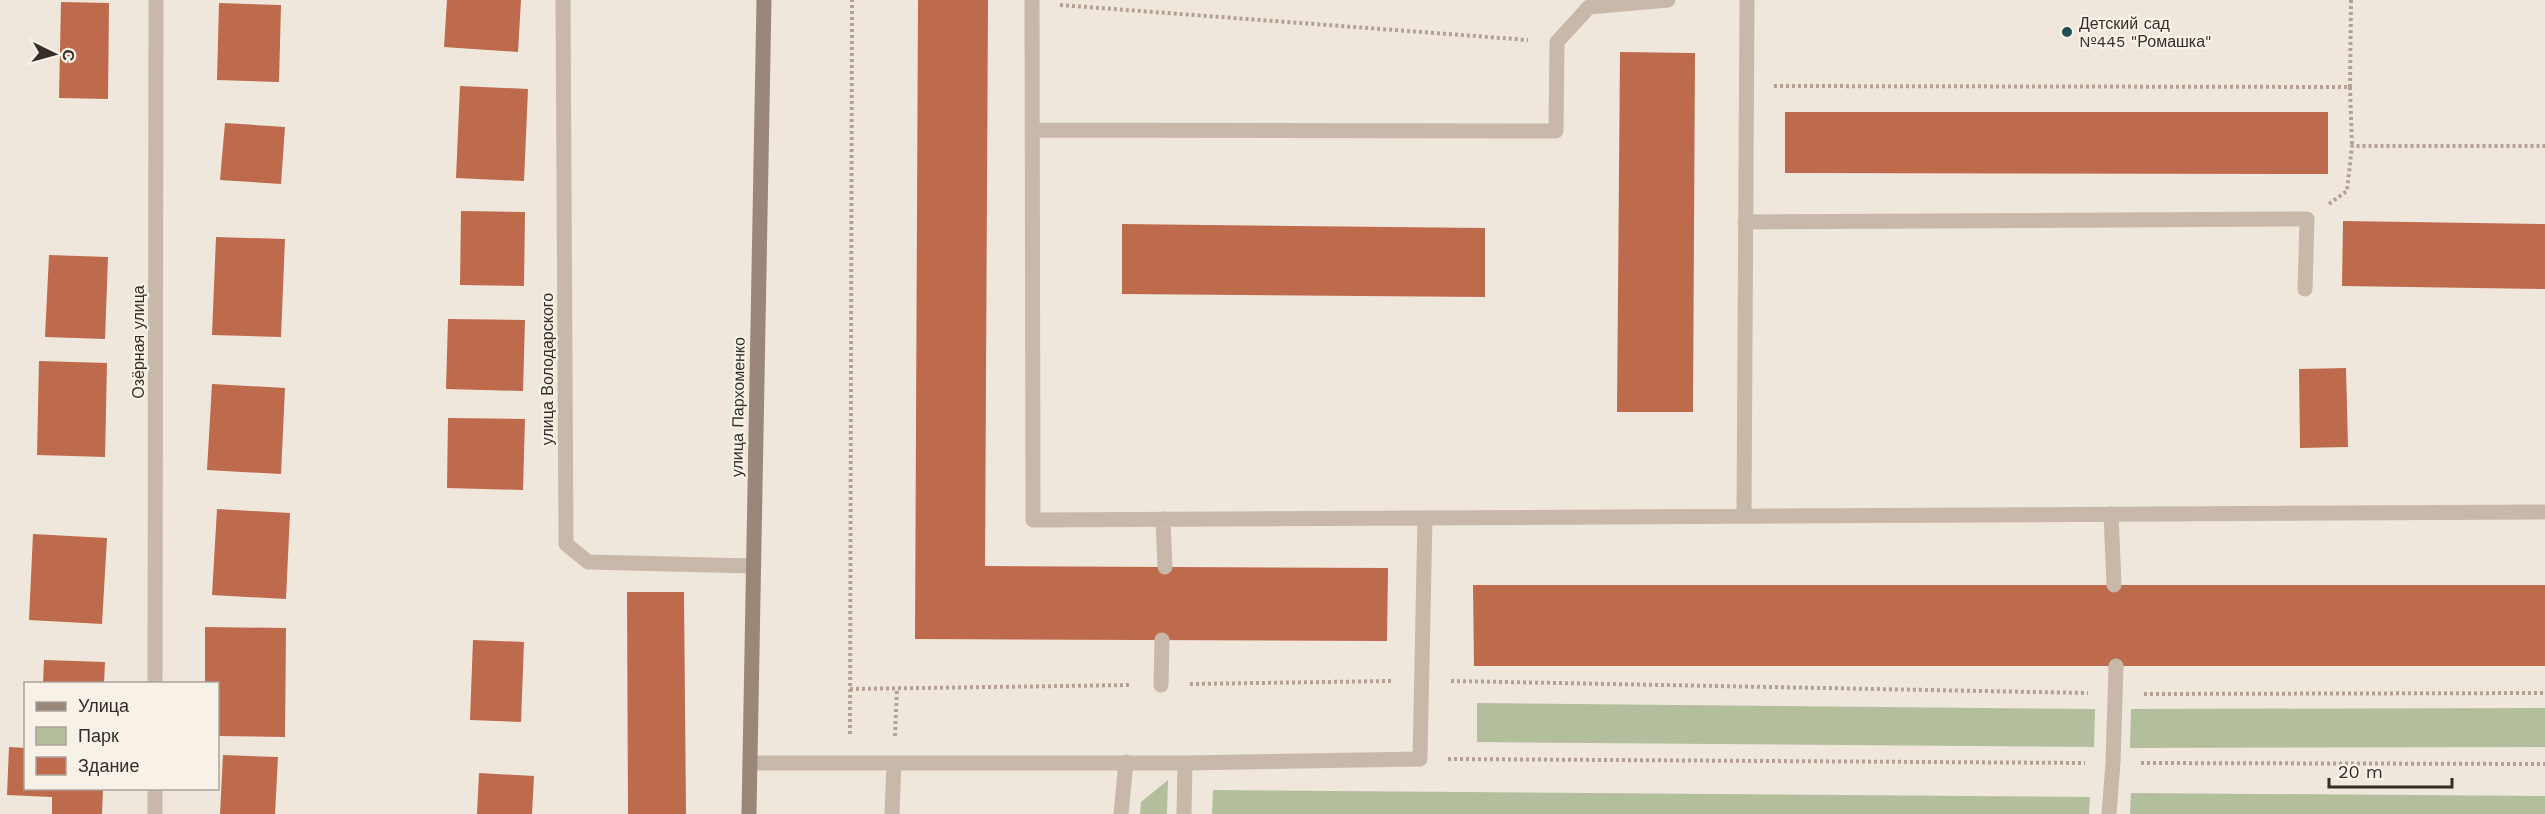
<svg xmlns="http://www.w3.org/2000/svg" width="2545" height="814" viewBox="0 0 2545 814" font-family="'Work Sans',sans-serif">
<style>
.green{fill:#b3be9d}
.building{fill:#be6a4c}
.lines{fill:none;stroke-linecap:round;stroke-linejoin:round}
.path{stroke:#b3a293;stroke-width:4;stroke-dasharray:3 3;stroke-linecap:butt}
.lane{stroke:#c8b8a9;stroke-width:15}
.street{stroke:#c8b8a9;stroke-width:15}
.secondary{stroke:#9b877a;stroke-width:15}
.poi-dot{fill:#214f54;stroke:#f8f1e8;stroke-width:2}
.labels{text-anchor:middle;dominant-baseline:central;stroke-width:4.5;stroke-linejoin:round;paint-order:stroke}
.poi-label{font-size:16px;fill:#352d28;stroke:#f8f1e8;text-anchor:start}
.street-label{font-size:16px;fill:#352d28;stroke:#f8f1e8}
</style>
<rect width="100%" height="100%" fill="#f0e7dc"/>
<path class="green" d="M 1477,703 L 2095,709 L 2094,747 L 1477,742 Z
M 2545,708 L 2545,747 L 2130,748 L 2131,709 Z
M 1168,780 L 1167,814 L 1140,814 L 1141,802 Z
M 1213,790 L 2090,797 L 2089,814 L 1212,814 Z
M 2131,793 L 2545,796 L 2545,814 L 2130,814 Z"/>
<path class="building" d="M 447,0 L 521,0 L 518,52 L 444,47 Z
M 918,0 L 988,0 L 985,566 L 1388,568 L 1387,641 L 915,639 Z
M 61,2 L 109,3 L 108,99 L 59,98 Z
M 219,3 L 281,5 L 279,82 L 217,80 Z
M 1620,52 L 1695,53 L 1693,412 L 1617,412 Z
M 460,86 L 528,89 L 524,181 L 456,178 Z
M 1785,112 L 2328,112 L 2328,174 L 1785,173 Z
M 225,123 L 285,127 L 281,184 L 220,180 Z
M 461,211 L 525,212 L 524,286 L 460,285 Z
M 2343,221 L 2545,224 L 2545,289 L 2342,286 Z
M 1122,224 L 1485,228 L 1485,297 L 1122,294 Z
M 216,237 L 285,239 L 281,337 L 212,335 Z
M 49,255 L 108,257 L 105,339 L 45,337 Z
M 448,319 L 525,320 L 523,391 L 446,389 Z
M 39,361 L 107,363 L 105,457 L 37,455 Z
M 2346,368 L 2348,447 L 2300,448 L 2299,369 Z
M 212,384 L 285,388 L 281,474 L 207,470 Z
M 448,418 L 525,419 L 523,490 L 447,488 Z
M 217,509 L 290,513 L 286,599 L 212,595 Z
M 33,534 L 107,538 L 102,624 L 29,620 Z
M 1473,585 L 2545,585 L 2545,666 L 1474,666 Z
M 627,592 L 684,592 L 686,814 L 628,814 Z
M 205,627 L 286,628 L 285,737 L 218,736 L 218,684 L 205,684 Z
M 473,640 L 524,642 L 521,722 L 470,720 Z
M 44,660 L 105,662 L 104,684 L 43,684 Z
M 9,747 L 26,748 L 26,788 L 103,788 L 102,814 L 52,814 L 52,797 L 7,795 Z
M 223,755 L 278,757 L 275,814 L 220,814 Z
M 479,773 L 534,776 L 532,814 L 477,814 Z"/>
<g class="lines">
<path class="path" d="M 1060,5 L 1528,40
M 1774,86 L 2350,87 L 2352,146
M 2350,87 L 2351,0
M 2329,204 L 2347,191 L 2352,146 L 2545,146
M 1451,681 L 2088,693
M 1190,684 L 1392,681
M 850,689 L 1131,685
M 2144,694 L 2545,693
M 850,734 L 852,0
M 895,736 L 897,688
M 1448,759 L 2085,763
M 2141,763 L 2545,764"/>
<path class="lane" d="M 1032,0 L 1033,520 L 2545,512
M 1032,130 L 1556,131 L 1557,42 L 1589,7 L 1668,0
M 1745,222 L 2307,219 L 2305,289
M 2111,514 L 2114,585
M 1744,516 L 1747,0
M 1163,519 L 1165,567
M 1161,685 L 1162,640
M 750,763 L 1185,763 L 1420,759 L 1425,518
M 892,814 L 894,763
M 1121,814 L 1126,762
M 1184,814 L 1185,763
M 2109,814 L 2113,763 L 2116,666"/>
<path class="street" d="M 563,0 L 566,544 L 588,562 L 753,566
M 155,684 L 156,0
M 155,814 L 155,788"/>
<path class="secondary" d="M 749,814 L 764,0"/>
</g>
<circle class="poi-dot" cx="2067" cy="32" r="6"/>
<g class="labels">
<g class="poi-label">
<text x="2079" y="23">Детский сад<tspan x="2079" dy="18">№445 "Ромашка"</tspan></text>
</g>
<g class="street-label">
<text transform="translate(138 342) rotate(-90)">Озёрная улица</text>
<text transform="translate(547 369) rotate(-90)">улица Володарского</text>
<text transform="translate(738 407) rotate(-89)">улица Пархоменко</text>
</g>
</g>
<rect x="24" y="682" width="195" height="108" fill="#f8f1e8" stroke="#aaa39b" stroke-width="1.5"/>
<rect x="36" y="702" width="30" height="9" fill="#9b877a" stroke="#aaa39b" stroke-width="1.5"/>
<text x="78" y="712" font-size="18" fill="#352d28">Улица</text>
<rect x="36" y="727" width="30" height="18" fill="#b3be9d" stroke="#aaa39b" stroke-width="1.5"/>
<text x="78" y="742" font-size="18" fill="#352d28">Парк</text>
<rect x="36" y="757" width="30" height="18" fill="#be6a4c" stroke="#aaa39b" stroke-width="1.5"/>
<text x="78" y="772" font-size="18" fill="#352d28">Здание</text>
<g transform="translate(54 54) rotate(95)" stroke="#f8f1e8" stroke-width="4.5" paint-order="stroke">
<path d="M0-4.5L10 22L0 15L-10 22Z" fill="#352d28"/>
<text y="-9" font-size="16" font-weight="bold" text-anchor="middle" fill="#352d28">С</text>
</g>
<path d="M2329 778v9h123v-9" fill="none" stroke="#352d28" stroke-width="3"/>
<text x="2338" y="778" font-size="18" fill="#352d28" stroke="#f8f1e8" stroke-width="4.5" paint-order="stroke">20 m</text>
</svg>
